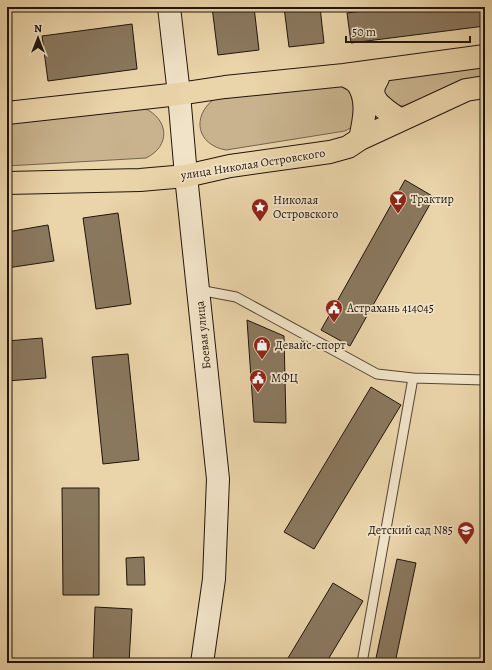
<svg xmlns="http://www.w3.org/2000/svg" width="492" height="670" viewBox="0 0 492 670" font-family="Alegreya,serif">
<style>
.green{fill:#c8b38e;stroke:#74644e}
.building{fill:#8a785e;stroke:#21140d}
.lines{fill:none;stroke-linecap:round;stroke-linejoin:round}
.lane-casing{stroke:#534434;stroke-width:11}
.secondary-casing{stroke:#21140d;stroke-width:24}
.primary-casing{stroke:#21140d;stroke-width:24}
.lane{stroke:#f1e3c7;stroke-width:9}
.secondary{stroke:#f1e3c7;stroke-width:22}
.primary{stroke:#ead4a9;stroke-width:22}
.labels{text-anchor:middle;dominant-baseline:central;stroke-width:3.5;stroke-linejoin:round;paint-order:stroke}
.street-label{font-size:12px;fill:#21140d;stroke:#f1e3c7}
.poi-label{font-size:12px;fill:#21140d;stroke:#f1e3c7;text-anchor:start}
</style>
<rect width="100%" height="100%" fill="#ead4a9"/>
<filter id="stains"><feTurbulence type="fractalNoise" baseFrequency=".005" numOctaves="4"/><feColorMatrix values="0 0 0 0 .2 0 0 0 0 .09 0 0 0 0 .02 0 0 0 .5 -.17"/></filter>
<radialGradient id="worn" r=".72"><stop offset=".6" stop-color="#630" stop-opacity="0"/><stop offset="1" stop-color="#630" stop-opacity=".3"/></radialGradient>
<path class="green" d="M 485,60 L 485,79 L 466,82 L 403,106 C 395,105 384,99 384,89 C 384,86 386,82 387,79 Z
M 340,83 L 359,97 L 352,127 L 345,131 L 226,150 C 197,145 191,117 214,99 Z
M 144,108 C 169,119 171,146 146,158 L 7,166 L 7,121 Z"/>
<path class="building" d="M 212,7 L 254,7 L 259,50 L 218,55 Z
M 284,7 L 320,7 L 324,43 L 289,47 Z
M 393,7 L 485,7 L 485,26 L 351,43 L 347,13 Z
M 132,24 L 137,69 L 48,81 L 42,36 Z
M 405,180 L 434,197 L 350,346 L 321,330 Z
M 118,213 L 131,304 L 96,309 L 83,218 Z
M 48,225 L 54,261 L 7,268 L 7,232 Z
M 247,320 L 284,336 L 286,423 L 254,422 Z
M 42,338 L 46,378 L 7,381 L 7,341 Z
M 128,354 L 139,460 L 103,464 L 92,357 Z
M 371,387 L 401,405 L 314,549 L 284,532 Z
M 62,488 L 99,488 L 99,595 L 63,595 Z
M 144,557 L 145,585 L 127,585 L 126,558 Z
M 397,559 L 416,563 L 395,663 L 375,663 Z
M 333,583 L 363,601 L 326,663 L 285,663 Z
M 95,607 L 132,609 L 129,663 L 93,663 Z"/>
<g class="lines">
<g class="lane-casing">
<path id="lane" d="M 199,290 L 236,297 L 377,374 L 413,378 L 485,380
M 362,663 L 413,378"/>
</g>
<g class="secondary-casing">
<path id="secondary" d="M 169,7 L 179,94 L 186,176 L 218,479 L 214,579 L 202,663"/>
</g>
<g class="primary-casing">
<path id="primary" d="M 344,75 C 348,77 354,80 357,83 C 369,99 364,121 360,139
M 378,78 C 377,81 374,84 374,87 C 369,102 390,112 400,120
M 7,113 L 179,94 L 225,87 L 344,75 L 485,56
M 7,183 L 140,180 L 186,176 L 230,166 L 330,152 L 348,147 L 360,139 L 466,90 L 485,87"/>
</g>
<use href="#lane" class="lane"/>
<use href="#secondary" class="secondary"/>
<use href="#primary" class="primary"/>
</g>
<defs>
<g id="bar-pin" transform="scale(0.9)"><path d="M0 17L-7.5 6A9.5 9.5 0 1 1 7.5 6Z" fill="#8f2418" stroke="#f1e3c7"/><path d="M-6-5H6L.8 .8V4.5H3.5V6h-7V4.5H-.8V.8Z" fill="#fff"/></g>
<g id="sight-pin" transform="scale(0.9)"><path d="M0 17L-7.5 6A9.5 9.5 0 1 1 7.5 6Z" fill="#8f2418" stroke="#f1e3c7"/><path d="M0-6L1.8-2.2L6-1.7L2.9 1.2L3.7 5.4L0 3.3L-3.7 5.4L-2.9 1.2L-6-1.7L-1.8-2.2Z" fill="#fff"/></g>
<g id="civic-pin" transform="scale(0.9)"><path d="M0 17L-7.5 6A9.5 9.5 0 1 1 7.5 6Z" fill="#8f2418" stroke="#f1e3c7"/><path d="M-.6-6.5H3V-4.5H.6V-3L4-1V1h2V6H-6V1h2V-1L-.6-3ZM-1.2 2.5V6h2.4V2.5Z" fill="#fff"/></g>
<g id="shop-pin" transform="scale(0.9)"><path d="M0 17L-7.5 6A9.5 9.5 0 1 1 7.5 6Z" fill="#8f2418" stroke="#f1e3c7"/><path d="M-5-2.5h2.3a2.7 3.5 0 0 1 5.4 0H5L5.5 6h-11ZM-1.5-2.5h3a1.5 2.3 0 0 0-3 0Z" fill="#fff"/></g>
<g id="school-pin" transform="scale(0.9)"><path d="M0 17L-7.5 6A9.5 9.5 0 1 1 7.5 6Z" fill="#8f2418" stroke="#f1e3c7"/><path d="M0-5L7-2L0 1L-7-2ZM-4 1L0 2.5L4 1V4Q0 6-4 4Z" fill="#fff"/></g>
</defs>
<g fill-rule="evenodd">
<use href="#bar-pin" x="398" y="199"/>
<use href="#sight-pin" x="260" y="207"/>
<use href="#civic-pin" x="334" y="308"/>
<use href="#shop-pin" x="262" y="345"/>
<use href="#civic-pin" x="258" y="378"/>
<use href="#school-pin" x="466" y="530"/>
</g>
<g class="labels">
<g class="street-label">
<text transform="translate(253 164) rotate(-9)">улица Николая Островского</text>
<text transform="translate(203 335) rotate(-96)">Боевая улица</text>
</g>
<g class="poi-label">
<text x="411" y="199">Трактир</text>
<text x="273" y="200">Николая<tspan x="273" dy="14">Островского</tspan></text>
<text x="347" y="308">Астрахань 414045</text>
<text x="275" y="345">Девайс-спорт</text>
<text x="271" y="378">МФЦ</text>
<text x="453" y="530" text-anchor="end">Детский сад N85</text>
</g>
</g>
<rect width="492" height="670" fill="none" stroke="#ead4a9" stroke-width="24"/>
<rect x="8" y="8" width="476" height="654" fill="none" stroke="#21140d" stroke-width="2"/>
<rect x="12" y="12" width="468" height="646" fill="none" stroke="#21140d"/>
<g transform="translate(38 38)" stroke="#f1e3c7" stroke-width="3" paint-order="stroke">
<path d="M0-3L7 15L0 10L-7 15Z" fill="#21140d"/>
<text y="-6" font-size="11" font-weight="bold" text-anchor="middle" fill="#21140d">N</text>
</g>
<path d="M346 36v6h124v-6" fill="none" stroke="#21140d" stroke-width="2"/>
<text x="352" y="36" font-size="12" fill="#21140d" stroke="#f1e3c7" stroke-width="3" paint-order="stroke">50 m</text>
<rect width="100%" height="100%" filter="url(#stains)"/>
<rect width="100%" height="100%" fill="url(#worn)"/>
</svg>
